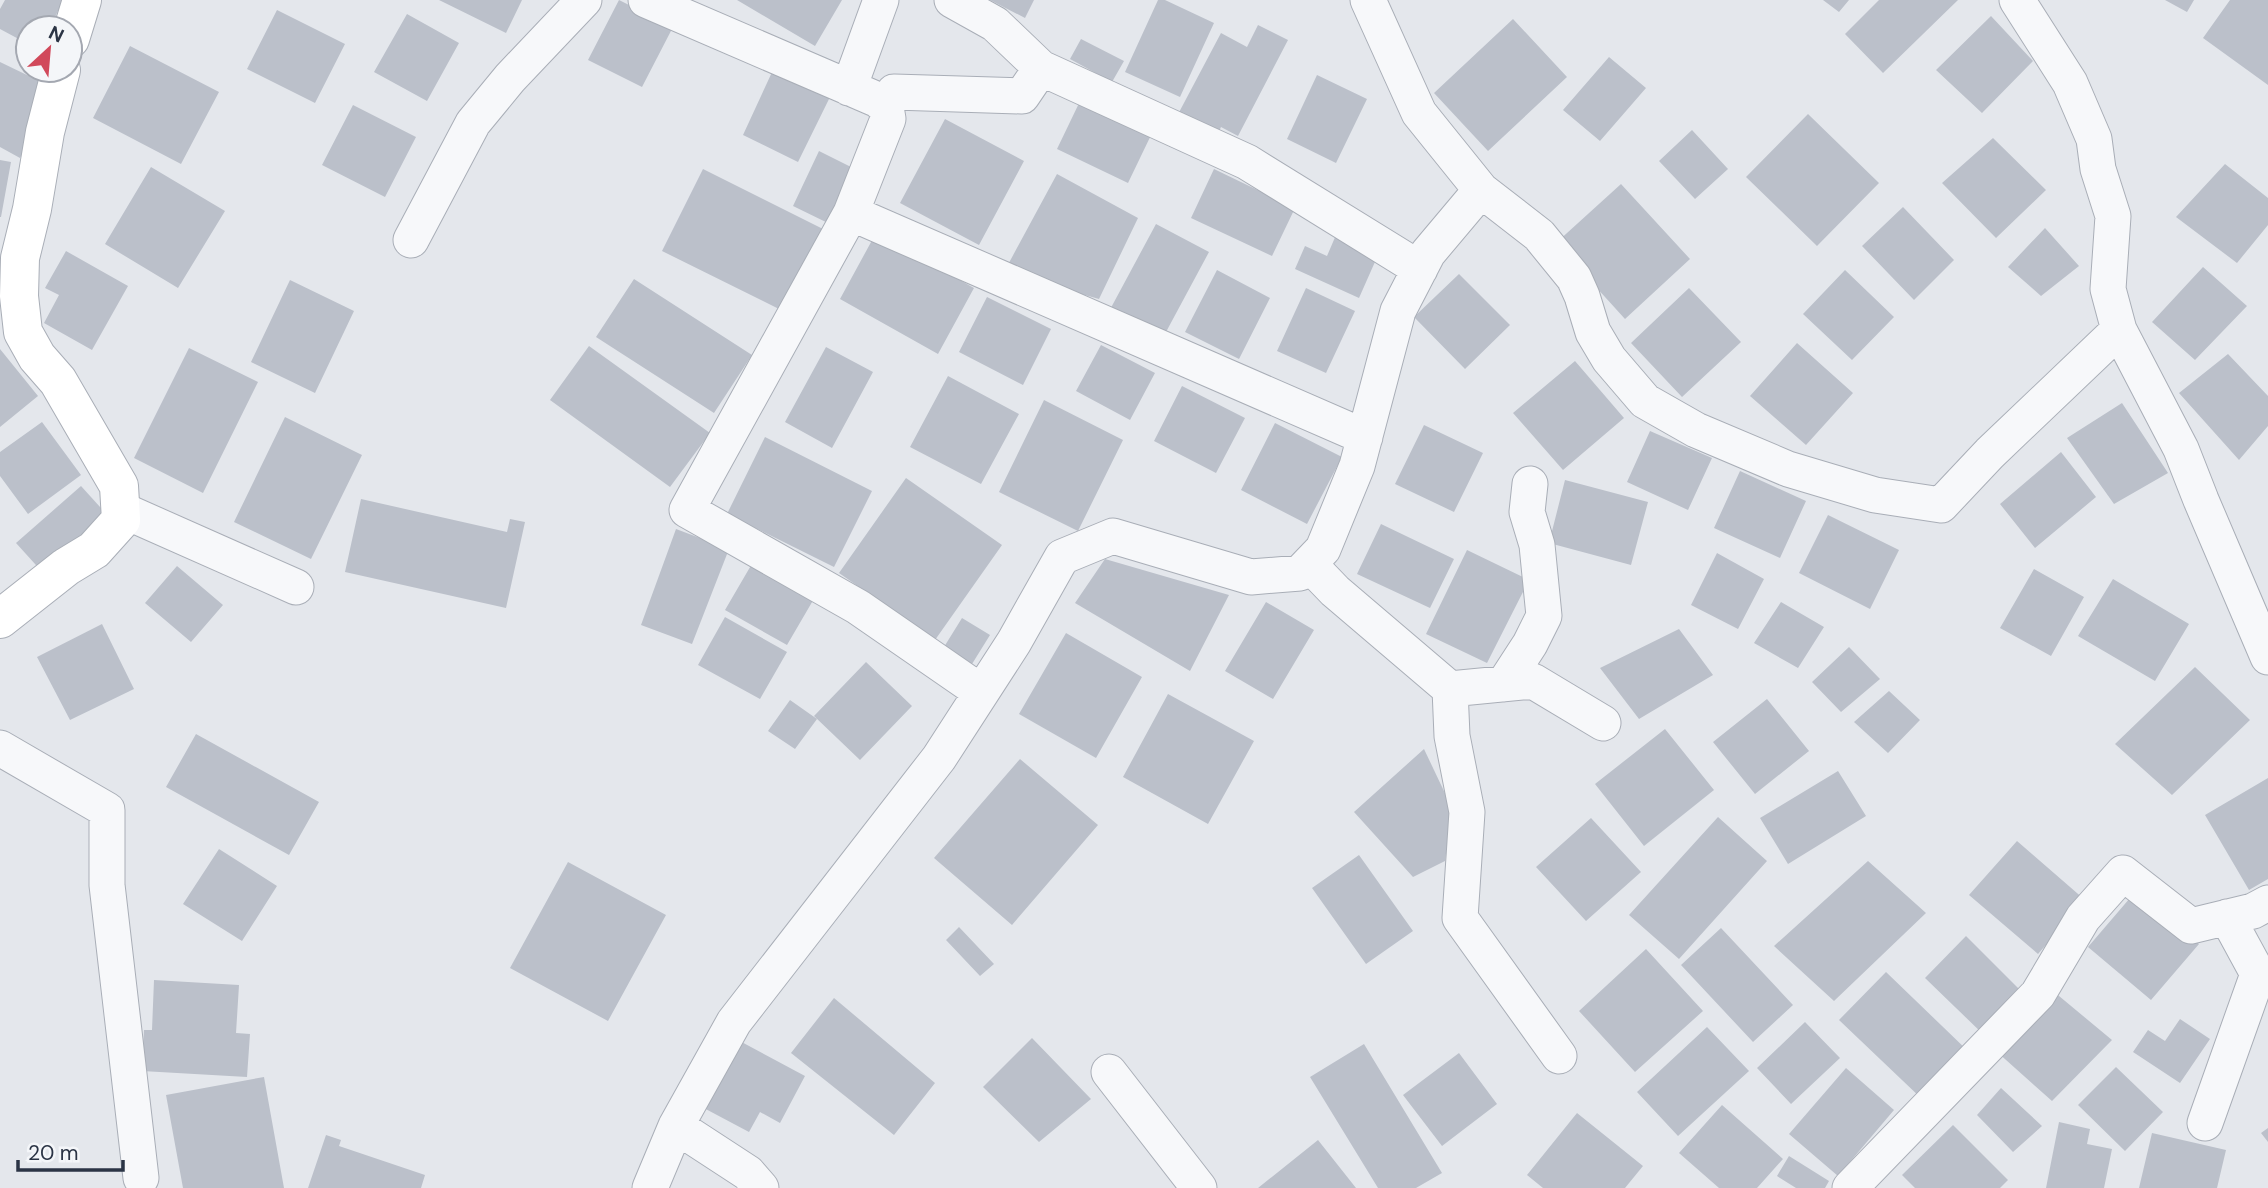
<svg xmlns="http://www.w3.org/2000/svg" width="2268" height="1188" viewBox="0 0 2268 1188" font-family="'DM Sans',sans-serif">
<style>
.building{fill:#bbc0ca}
.lines{fill:none;stroke-linecap:round;stroke-linejoin:round}
.street-casing{stroke:#a9aeb7;stroke-width:37}
.secondary-casing{stroke:#a9aeb7;stroke-width:40}
.street{stroke:#f7f8fa;stroke-width:35}
.secondary{stroke:#fff;stroke-width:38}
</style>
<rect width="100%" height="100%" fill="#e4e7ec"/>
<path class="building" d="M 5,0 L 63,0 L 50,28 L 28,28 L 28,44 L 0,29 L 0,9 Z
M 439,0 L 522,0 L 506,33 Z
M 619,0 L 673,27 L 642,87 L 588,60 Z
M 737,0 L 842,0 L 815,46 Z
M 990,0 L 1034,0 L 1025,18 Z
M 1158,0 L 1165,0 L 1214,23 L 1180,97 L 1125,72 Z
M 1823,0 L 1849,0 L 1839,12 Z
M 1879,0 L 1958,0 L 1883,73 L 1845,34 Z
M 2165,0 L 2194,0 L 2187,12 Z
M 2230,0 L 2268,0 L 2268,85 L 2203,38 Z
M 277,10 L 345,44 L 315,103 L 247,69 Z
M 407,14 L 459,43 L 427,101 L 374,72 Z
M 1991,16 L 2033,61 L 1982,113 L 1936,70 Z
M 1513,19 L 1567,77 L 1488,151 L 1434,93 Z
M 1258,25 L 1288,40 L 1238,136 L 1221,127 L 1216,138 L 1176,118 L 1221,33 L 1247,47 Z
M 1081,39 L 1124,61 L 1112,82 L 1070,59 Z
M 130,46 L 219,92 L 181,164 L 93,118 Z
M 1609,57 L 1646,88 L 1600,141 L 1563,110 Z
M 0,62 L 56,89 L 20,158 L 0,147 Z
M 773,70 L 830,97 L 798,162 L 743,135 Z
M 1317,75 L 1367,99 L 1336,163 L 1287,139 Z
M 1082,97 L 1153,131 L 1128,183 L 1057,149 Z
M 353,105 L 416,137 L 385,197 L 322,165 Z
M 1808,114 L 1879,183 L 1817,246 L 1746,177 Z
M 945,119 L 1024,161 L 979,245 L 900,203 Z
M 1692,130 L 1728,169 L 1695,199 L 1659,161 Z
M 1993,138 L 2046,190 L 1996,238 L 1942,183 Z
M 819,151 L 861,172 L 834,226 L 793,206 Z
M 0,160 L 11,162 L 1,217 L 0,217 Z
M 2225,164 L 2268,198 L 2268,225 L 2237,263 L 2176,217 Z
M 151,167 L 225,211 L 178,288 L 105,244 Z
M 703,169 L 823,229 L 783,311 L 662,251 Z
M 1214,169 L 1295,208 L 1272,256 L 1191,218 Z
M 1057,174 L 1138,218 L 1099,299 L 1004,272 Z
M 1621,184 L 1690,259 L 1625,319 L 1556,243 Z
M 1903,207 L 1954,260 L 1914,300 L 1862,246 Z
M 1156,224 L 1209,252 L 1159,345 L 1106,317 Z
M 2045,228 L 2079,266 L 2041,296 L 2008,267 Z
M 876,233 L 974,288 L 938,354 L 840,299 Z
M 1336,235 L 1378,255 L 1359,298 L 1295,269 L 1305,246 L 1327,256 Z
M 66,251 L 128,286 L 92,350 L 44,323 L 59,295 L 45,288 Z
M 2203,267 L 2247,306 L 2195,360 L 2152,322 Z
M 1217,270 L 1270,298 L 1239,359 L 1185,332 Z
M 1845,270 L 1894,317 L 1852,360 L 1803,314 Z
M 1459,274 L 1510,325 L 1465,369 L 1414,317 Z
M 634,279 L 752,355 L 714,413 L 596,337 Z
M 290,280 L 354,311 L 315,393 L 251,362 Z
M 1306,288 L 1355,311 L 1326,373 L 1277,351 Z
M 1689,288 L 1741,342 L 1682,397 L 1631,343 Z
M 987,297 L 1051,329 L 1023,385 L 959,352 Z
M 1797,343 L 1853,393 L 1806,445 L 1750,396 Z
M 1101,345 L 1155,373 L 1130,420 L 1076,391 Z
M 589,346 L 710,433 L 670,487 L 550,400 Z
M 826,347 L 873,372 L 832,448 L 785,422 Z
M 189,348 L 258,382 L 203,493 L 134,458 Z
M 0,349 L 38,396 L 0,427 Z
M 2228,354 L 2268,396 L 2268,426 L 2239,460 L 2179,393 Z
M 1575,361 L 1624,418 L 1563,470 L 1513,413 Z
M 948,376 L 1019,414 L 981,484 L 910,447 Z
M 1182,386 L 1245,418 L 1216,473 L 1154,441 Z
M 1044,400 L 1123,440 L 1078,531 L 999,492 Z
M 2122,403 L 2168,473 L 2114,504 L 2067,438 Z
M 285,417 L 362,455 L 311,559 L 234,522 Z
M 42,422 L 81,475 L 28,514 L 0,476 L 0,452 Z
M 1275,423 L 1342,457 L 1307,524 L 1241,490 Z
M 1424,425 L 1483,453 L 1454,512 L 1395,484 Z
M 1650,431 L 1712,458 L 1688,510 L 1627,482 Z
M 765,437 L 872,491 L 834,567 L 727,514 Z
M 2061,452 L 2096,497 L 2035,548 L 2000,504 Z
M 1740,471 L 1806,501 L 1780,558 L 1714,528 Z
M 906,478 L 1002,545 L 935,640 L 839,573 Z
M 1565,480 L 1648,502 L 1631,565 L 1549,543 Z
M 81,486 L 110,518 L 45,575 L 16,543 Z
M 361,499 L 507,532 L 510,519 L 525,522 L 506,608 L 345,572 Z
M 1828,515 L 1899,550 L 1870,609 L 1799,573 Z
M 1381,524 L 1454,559 L 1430,608 L 1357,574 Z
M 676,529 L 729,549 L 692,644 L 641,625 Z
M 1467,550 L 1529,580 L 1487,663 L 1426,634 Z
M 1717,553 L 1764,579 L 1738,629 L 1691,605 Z
M 1105,559 L 1229,595 L 1190,671 L 1075,603 Z
M 753,562 L 815,597 L 787,645 L 725,610 Z
M 177,566 L 223,605 L 191,642 L 145,603 Z
M 2034,569 L 2084,597 L 2051,656 L 2000,628 Z
M 2113,579 L 2189,624 L 2155,681 L 2078,636 Z
M 1266,602 L 1314,630 L 1273,699 L 1225,671 Z
M 1781,602 L 1824,627 L 1798,668 L 1754,643 Z
M 725,617 L 787,652 L 760,699 L 698,665 Z
M 962,618 L 990,635 L 972,664 L 944,647 Z
M 102,624 L 134,689 L 70,720 L 37,657 Z
M 1679,629 L 1713,675 L 1639,719 L 1600,668 Z
M 1066,633 L 1142,677 L 1096,758 L 1019,714 Z
M 1849,647 L 1880,679 L 1841,712 L 1812,682 Z
M 866,662 L 912,706 L 860,760 L 814,716 Z
M 2195,667 L 2250,720 L 2172,795 L 2115,744 Z
M 1889,691 L 1920,720 L 1888,753 L 1854,722 Z
M 1168,694 L 1254,741 L 1208,824 L 1123,777 Z
M 1767,699 L 1809,751 L 1755,794 L 1713,742 Z
M 790,700 L 817,719 L 795,749 L 768,731 Z
M 1665,729 L 1714,790 L 1644,846 L 1595,784 Z
M 196,734 L 319,802 L 289,855 L 166,787 Z
M 1424,749 L 1452,808 L 1445,861 L 1413,877 L 1354,812 Z
M 1020,759 L 1098,825 L 1012,925 L 934,858 Z
M 1838,771 L 1866,816 L 1788,864 L 1760,818 Z
M 2268,778 L 2268,879 L 2249,890 L 2205,815 Z
M 1718,817 L 1767,861 L 1679,959 L 1629,915 Z
M 1591,818 L 1641,872 L 1586,921 L 1536,867 Z
M 2017,841 L 2085,900 L 2038,954 L 1969,895 Z
M 219,849 L 277,886 L 242,941 L 183,904 Z
M 1359,855 L 1413,931 L 1366,964 L 1312,888 Z
M 1868,861 L 1926,913 L 1834,1001 L 1774,946 Z
M 568,862 L 666,915 L 608,1021 L 510,968 Z
M 2136,891 L 2199,944 L 2151,1000 L 2088,947 Z
M 959,927 L 994,964 L 980,976 L 946,940 Z
M 1721,928 L 1793,1005 L 1753,1042 L 1681,965 Z
M 1966,936 L 2025,995 L 1985,1036 L 1925,978 Z
M 1646,949 L 1703,1011 L 1635,1072 L 1579,1011 Z
M 1886,972 L 1969,1052 L 1923,1100 L 1839,1020 Z
M 154,980 L 239,985 L 236,1033 L 250,1034 L 247,1077 L 142,1071 L 144,1030 L 152,1030 Z
M 2053,991 L 2112,1040 L 2052,1101 L 1996,1051 Z
M 834,998 L 935,1083 L 894,1135 L 791,1053 Z
M 2180,1019 L 2210,1039 L 2180,1083 L 2133,1052 L 2148,1030 L 2165,1041 Z
M 1805,1022 L 1840,1058 L 1791,1104 L 1757,1068 Z
M 1707,1027 L 1749,1071 L 1678,1136 L 1637,1092 Z
M 1032,1038 L 1091,1099 L 1039,1142 L 983,1087 Z
M 736,1039 L 805,1076 L 780,1123 L 760,1112 L 749,1132 L 700,1106 Z
M 1364,1044 L 1442,1173 L 1416,1188 L 1378,1188 L 1310,1077 Z
M 1459,1053 L 1497,1104 L 1442,1146 L 1403,1095 Z
M 2116,1067 L 2163,1112 L 2125,1151 L 2078,1105 Z
M 1846,1068 L 1894,1110 L 1838,1176 L 1789,1134 Z
M 264,1077 L 284,1188 L 183,1188 L 166,1095 Z
M 2001,1088 L 2042,1126 L 2013,1152 L 1977,1115 Z
M 1722,1105 L 1783,1159 L 1757,1188 L 1719,1188 L 1679,1153 Z
M 1577,1113 L 1643,1166 L 1625,1188 L 1543,1188 L 1527,1175 Z
M 2059,1122 L 2090,1129 L 2087,1144 L 2112,1149 L 2104,1188 L 2046,1188 Z
M 1953,1125 L 2008,1180 L 2000,1188 L 1915,1188 L 1902,1175 Z
M 2268,1128 L 2268,1142 L 2261,1133 Z
M 2152,1133 L 2226,1150 L 2217,1188 L 2139,1188 Z
M 326,1135 L 341,1140 L 339,1146 L 425,1175 L 421,1188 L 308,1188 Z
M 1318,1140 L 1356,1188 L 1258,1188 Z
M 1789,1156 L 1829,1181 L 1825,1188 L 1796,1188 L 1777,1176 Z"/>
<g class="lines">
<g class="street-casing">
<path id="street" d="M 646,0 L 878,100 L 886,107 L 888,119 L 851,213 L 687,510 L 858,607 L 981,692
M 952,0 L 995,24 L 1041,68 L 1247,162 L 1420,269
M 1368,0 L 1419,113 L 1481,190 L 1539,235 L 1574,278 L 1582,296 L 1593,332 L 1609,359 L 1645,401 L 1696,430 L 1788,469 L 1875,495 L 1941,505 L 1990,453 L 2119,330
M 2017,0 L 2070,83 L 2094,139 L 2098,169 L 2113,216 L 2108,289 L 2119,330 L 2181,449 L 2201,500 L 2268,657
M 849,88 L 881,0
M 886,107 L 894,92 L 1022,96 L 1041,68
M 851,213 L 1365,437
M 411,240 L 473,123 L 510,78 L 584,0
M 120,509 L 296,587
M 1309,564 L 1335,591 L 1450,689 L 1452,736 L 1467,812 L 1460,918 L 1559,1056
M 1504,684 L 1530,644 L 1544,616 L 1537,545 L 1527,512 L 1530,484
M 1450,689 L 1533,681 L 1603,723
M 0,748 L 107,810 L 107,885 L 141,1178
M 1109,1072 L 1199,1188
M 2205,1123 L 2258,974 L 2227,917
M 676,1126 L 748,1173 L 761,1188
M 650,1188 L 676,1126 L 734,1022 L 939,758 L 1014,642 L 1062,557 L 1113,536 L 1251,577 L 1300,573 L 1323,549 L 1357,466 L 1398,311 L 1428,253 L 1481,190
M 1850,1188 L 2038,994 L 2083,918 L 2123,873 L 2191,926 L 2253,911 L 2268,903"/>
</g>
<g class="secondary-casing">
<path id="secondary" d="M 70,39 L 82,0
M 0,619 L 66,567 L 94,550 L 121,520 L 119,486 L 58,381 L 37,357 L 23,332 L 19,296 L 20,258 L 32,209 L 45,132 L 61,70"/>
</g>
<use href="#street" class="street"/>
<use href="#secondary" class="secondary"/>
</g>
<g transform="translate(49 49) rotate(26)"><circle r="33" fill="#f4f6f9" stroke="#a4a8b1" stroke-width="2"/>
<path d="M0-5L12 26L0 18L-12 26Z" fill="#d1495b"/>
<text y="-10" font-size="19" font-weight="bold" text-anchor="middle" fill="#2b3445">N</text>
</g>
<path d="M18 1160v10h105v-10" fill="none" stroke="#2b3445" stroke-width="3.5"/>
<text x="28" y="1160" font-size="21" fill="#2b3445" stroke="#f4f6f9" stroke-width="5" paint-order="stroke">20 m</text>
</svg>
